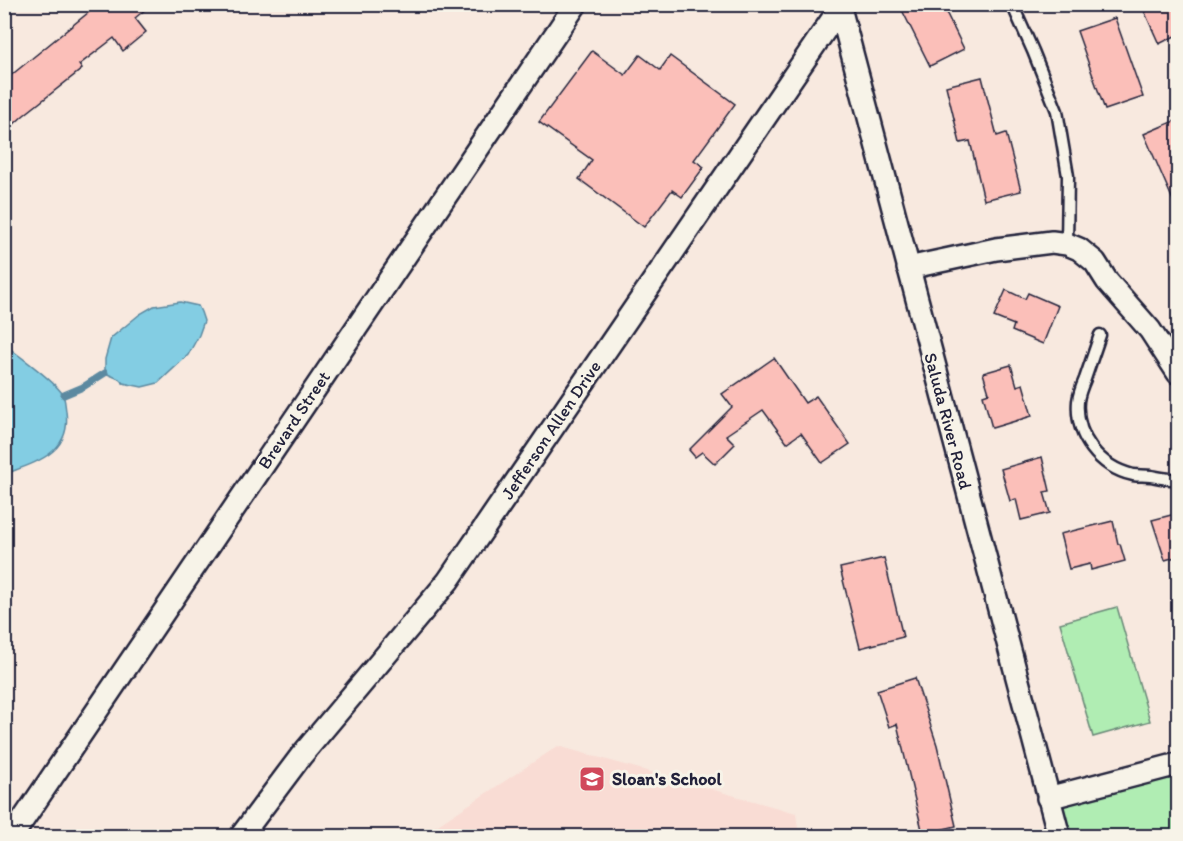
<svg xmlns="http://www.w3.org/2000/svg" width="1183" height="841" viewBox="0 0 1183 841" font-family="Itim,sans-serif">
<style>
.built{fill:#f9dcd4}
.green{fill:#b0edb3;stroke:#698877;stroke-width:1.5}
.water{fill:#83cde3;stroke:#5c89a0;stroke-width:1.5}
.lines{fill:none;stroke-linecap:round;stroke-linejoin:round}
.stream{stroke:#5c89a0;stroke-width:7}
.building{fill:#fbbfb9;stroke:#22223b;stroke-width:1.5}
.lane-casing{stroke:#22223b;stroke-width:15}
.street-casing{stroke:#22223b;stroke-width:26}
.lane{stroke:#f7f3e8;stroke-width:10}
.street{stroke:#f7f3e8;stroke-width:21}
.labels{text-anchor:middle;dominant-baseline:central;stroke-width:6;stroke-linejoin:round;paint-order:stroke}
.street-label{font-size:18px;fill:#22223b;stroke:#f7f3e8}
.poi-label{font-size:18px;font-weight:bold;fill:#22223b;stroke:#f7f3e8;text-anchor:start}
</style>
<rect width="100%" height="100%" fill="#f8e9df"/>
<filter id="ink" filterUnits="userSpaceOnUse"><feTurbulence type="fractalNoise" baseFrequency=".0167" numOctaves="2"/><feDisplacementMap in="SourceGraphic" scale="12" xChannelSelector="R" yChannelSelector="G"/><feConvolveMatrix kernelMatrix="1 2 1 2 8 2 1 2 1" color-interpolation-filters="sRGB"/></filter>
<g filter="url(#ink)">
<path class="built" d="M 558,746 L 796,813 L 799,836 L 421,836 Z"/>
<path class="green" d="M 1117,607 L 1150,721 L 1093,737 L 1060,623 Z
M 1178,764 L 1178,836 L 1059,836 L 1048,798 Z"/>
<path class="water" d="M 180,302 L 198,306 L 201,312 L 204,321 L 199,335 L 188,355 L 158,383 L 142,387 L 123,383 L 119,379 L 105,373 L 105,359 L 111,338 L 140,314 L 154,306 Z
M 5,346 L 8,347 C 24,360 50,377 62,393 C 65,397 65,405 66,411 C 72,453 37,462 5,474 Z"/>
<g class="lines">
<path class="stream" d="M 64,395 L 83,387 L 105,373"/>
</g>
<path class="building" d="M 99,4 L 152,4 L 135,18 L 146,32 L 123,51 L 114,38 L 79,65 L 82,69 L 24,115 L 4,133 L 4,81 Z
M 899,4 L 942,4 L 964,49 L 930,66 Z
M 1141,4 L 1179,4 L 1179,34 L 1159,44 Z
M 1115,18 L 1143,97 L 1105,110 L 1077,31 Z
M 592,51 L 625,75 L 640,55 L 660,70 L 670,56 L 735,104 L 694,160 L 704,167 L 682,197 L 672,190 L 644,227 L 579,179 L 592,160 L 539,122 Z
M 982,77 L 997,136 L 1006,133 L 1021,191 L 984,200 L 970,141 L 960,143 L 946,86 Z
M 1179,119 L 1179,214 L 1144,134 Z
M 1006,290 L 1025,299 L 1028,293 L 1058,306 L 1043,344 L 1012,331 L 1014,325 L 994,317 Z
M 774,358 L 805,403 L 816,396 L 850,444 L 822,463 L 801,433 L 787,443 L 763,410 L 726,435 L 735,444 L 715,464 L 702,452 L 695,457 L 689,450 L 732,407 L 722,394 Z
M 1011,365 L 1017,386 L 1023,384 L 1032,416 L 992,428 L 983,395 L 989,393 L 983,373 Z
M 1042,457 L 1050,491 L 1044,492 L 1050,513 L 1021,520 L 1016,499 L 1010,501 L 1001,469 Z
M 1179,513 L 1179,556 L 1165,560 L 1152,520 Z
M 1113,521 L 1118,544 L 1120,544 L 1125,561 L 1091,570 L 1090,564 L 1069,569 L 1060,534 Z
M 884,558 L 903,637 L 860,648 L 840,568 Z
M 915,678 L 937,745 L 956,826 L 923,834 L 897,724 L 889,727 L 877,690 Z"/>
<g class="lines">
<g class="lane-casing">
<path id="lane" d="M 1012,4 L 1033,51 L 1057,111 L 1068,176 L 1067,244
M 1100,335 C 1095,350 1090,364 1085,379 C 1082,386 1079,393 1078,401 C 1075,436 1099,467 1133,475 C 1139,476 1145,475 1151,476 C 1161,478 1169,480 1178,479"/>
</g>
<g class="street-casing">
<path id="street" d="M 839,4 L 1059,836
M 908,268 L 996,249 L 1052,242 L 1067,244 L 1079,249 L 1095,262 L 1107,281 L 1150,330 L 1178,373
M 1048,798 L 1178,764
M 12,836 L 576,4
M 241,836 L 301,756 L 448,581 L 840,8"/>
</g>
<use href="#lane" class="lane"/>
<use href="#street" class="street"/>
</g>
</g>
<defs>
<g id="school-square" transform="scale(1.35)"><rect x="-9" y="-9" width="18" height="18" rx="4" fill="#d1495b" stroke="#f7f3e8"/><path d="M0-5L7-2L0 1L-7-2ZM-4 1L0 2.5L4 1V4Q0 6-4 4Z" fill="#fff"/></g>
</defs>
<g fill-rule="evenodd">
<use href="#school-square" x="592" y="779"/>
</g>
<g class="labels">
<g class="street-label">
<text transform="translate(294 420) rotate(-56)">Brevard Street</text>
<text transform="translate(948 421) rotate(75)">Saluda River Road</text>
<text transform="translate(551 430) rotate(-56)">Jefferson Allen Drive</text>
</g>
<g class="poi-label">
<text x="612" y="779">Sloan's School</text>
</g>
</g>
<rect width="1183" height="841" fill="none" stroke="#f7f3e8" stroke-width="24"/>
<rect x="12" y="12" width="1159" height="817" fill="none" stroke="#22223b" stroke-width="2" filter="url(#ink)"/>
</svg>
